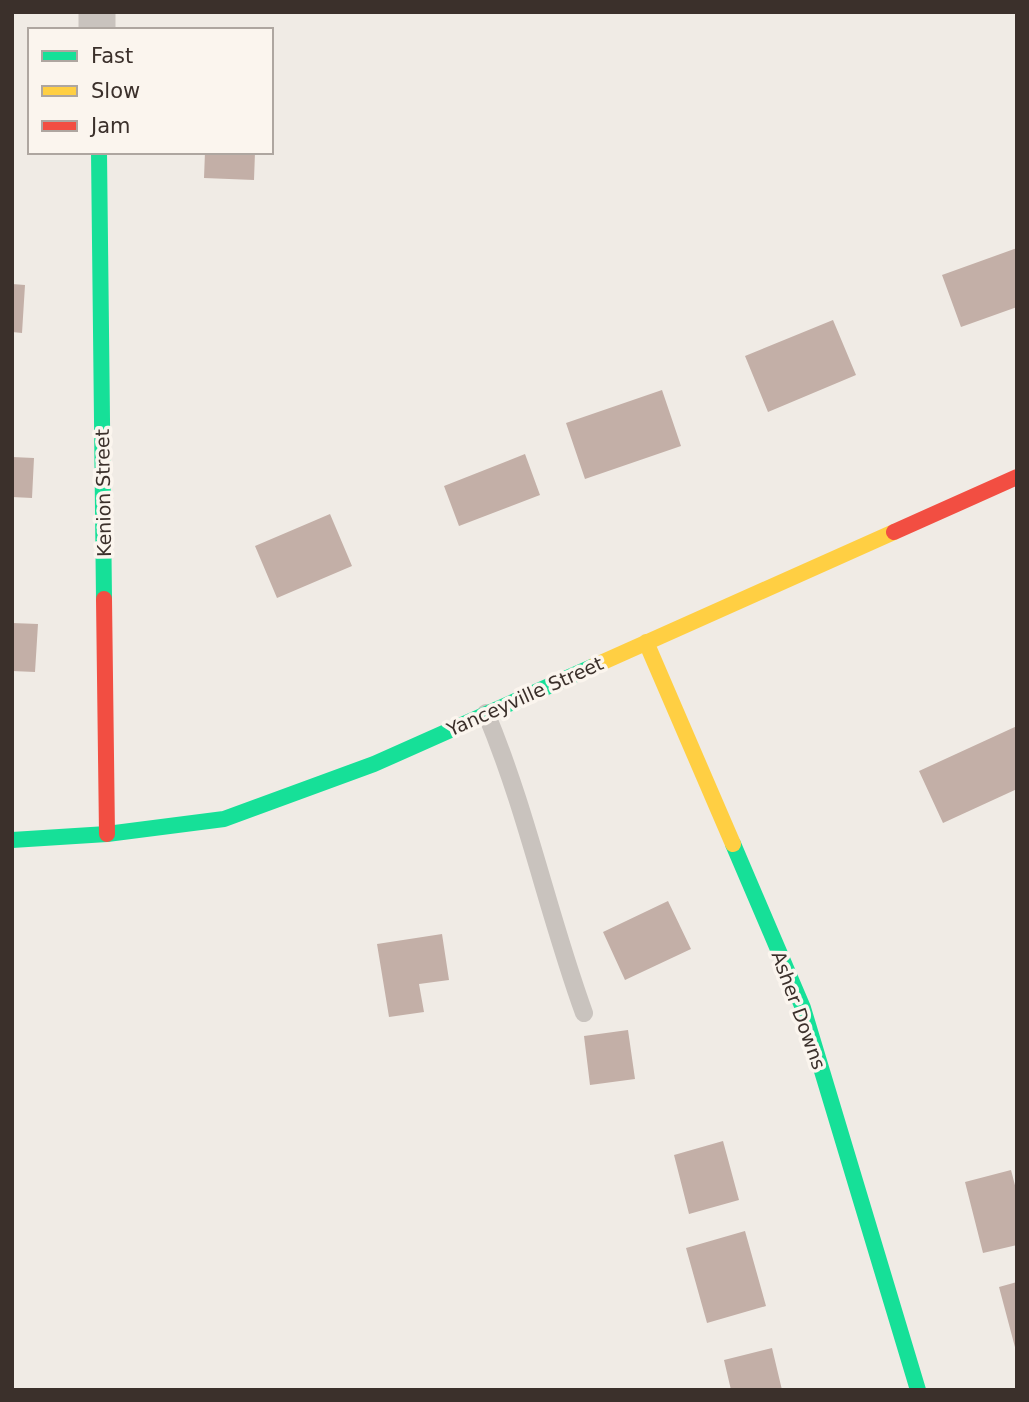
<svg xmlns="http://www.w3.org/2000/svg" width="1029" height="1402" viewBox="0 0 1029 1402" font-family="'DejaVu Sans',sans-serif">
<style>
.building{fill:#c3afa7}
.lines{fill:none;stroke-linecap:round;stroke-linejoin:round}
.lane{stroke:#c9c3be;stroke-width:18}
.street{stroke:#c9c3be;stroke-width:37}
.fast{stroke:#16e098;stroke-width:16}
.slow{stroke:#ffcf43;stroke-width:16}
.jam{stroke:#f24e42;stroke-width:16}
.labels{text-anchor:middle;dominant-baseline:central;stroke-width:7;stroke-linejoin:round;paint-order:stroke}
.street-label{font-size:19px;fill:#3b302b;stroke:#fbf5ee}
</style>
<rect width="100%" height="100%" fill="#f0ebe5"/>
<path class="building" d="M 205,152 L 255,152 L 254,180 L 204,178 Z
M 1017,248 L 1017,307 L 961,327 L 942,275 Z
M 12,284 L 25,285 L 22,333 L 12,332 Z
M 833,320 L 856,375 L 768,412 L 745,356 Z
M 662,390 L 681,446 L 585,479 L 566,423 Z
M 525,454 L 540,495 L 459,526 L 444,486 Z
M 12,457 L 34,458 L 32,498 L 12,497 Z
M 330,514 L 352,566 L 277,598 L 255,546 Z
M 12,623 L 38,624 L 35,672 L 12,671 Z
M 1017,726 L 1017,789 L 943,823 L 919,771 Z
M 668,901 L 691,949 L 625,980 L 603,932 Z
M 442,934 L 449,980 L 419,984 L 424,1012 L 389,1017 L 377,944 Z
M 628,1030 L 635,1079 L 590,1085 L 584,1036 Z
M 723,1141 L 739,1200 L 689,1214 L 674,1155 Z
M 1011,1170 L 1017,1193 L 1017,1245 L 983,1253 L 965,1182 Z
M 745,1231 L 766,1306 L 707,1323 L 686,1248 Z
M 1017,1282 L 1017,1351 L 1016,1351 L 999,1287 Z
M 772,1348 L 782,1390 L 731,1390 L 724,1360 Z"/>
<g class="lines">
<path class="lane" d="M 486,713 C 527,811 548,914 584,1013"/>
<path class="street" d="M 97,12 L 97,30"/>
<path class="fast" d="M 99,152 L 104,599
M 12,840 L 107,834 L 224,819 L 374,764 L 594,666
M 733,844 L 803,1008 L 918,1390"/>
<path class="slow" d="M 646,642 L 733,844
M 594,666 L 894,532"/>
<path class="jam" d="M 894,532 L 1017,477
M 104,599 L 107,834"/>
</g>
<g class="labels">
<g class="street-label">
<text transform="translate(103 493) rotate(-91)">Kenion Street</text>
<text transform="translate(525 696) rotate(-24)">Yanceyville Street</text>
<text transform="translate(799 1010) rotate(70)">Asher Downs</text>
</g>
</g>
<rect width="1029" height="1402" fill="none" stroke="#3b302b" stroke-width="28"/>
<rect x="28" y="28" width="245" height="126" fill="#fbf5ee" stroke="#aea6a0" stroke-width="2"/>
<rect x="42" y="51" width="35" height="10" fill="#16e098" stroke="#aea6a0" stroke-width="2"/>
<text x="91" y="63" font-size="21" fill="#3b302b">Fast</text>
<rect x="42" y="86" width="35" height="10" fill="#ffcf43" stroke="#aea6a0" stroke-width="2"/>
<text x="91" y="98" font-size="21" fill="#3b302b">Slow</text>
<rect x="42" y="121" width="35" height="10" fill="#f24e42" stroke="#aea6a0" stroke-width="2"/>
<text x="91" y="133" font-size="21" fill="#3b302b">Jam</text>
</svg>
